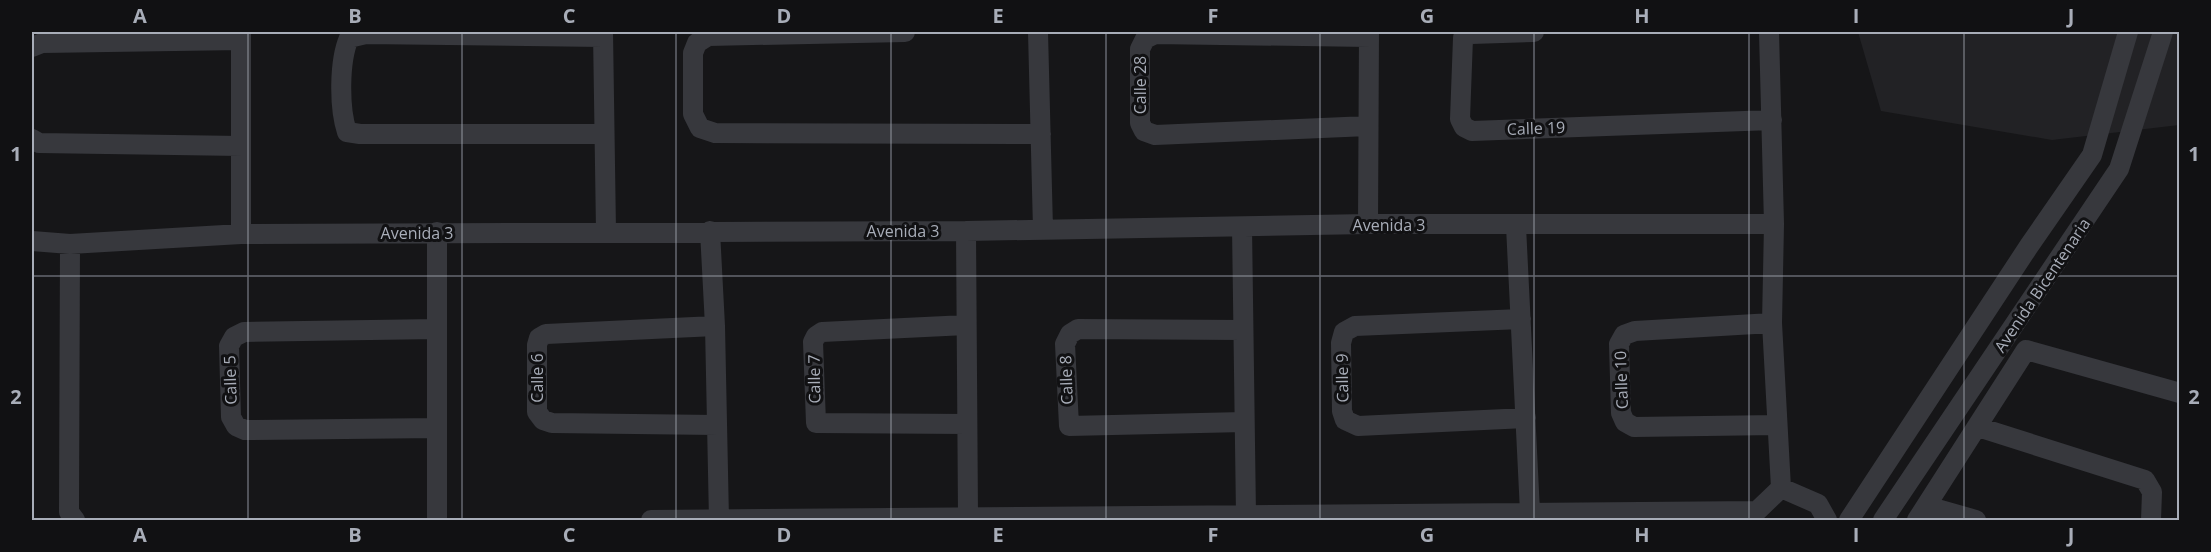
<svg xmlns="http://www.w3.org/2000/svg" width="2211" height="552" viewBox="0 0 2211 552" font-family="'Open Sans',sans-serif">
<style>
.built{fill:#222225}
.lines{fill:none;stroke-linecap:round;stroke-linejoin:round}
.minor{stroke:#37383d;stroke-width:20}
.grid{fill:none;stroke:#a8adb8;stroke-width:1.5;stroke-opacity:0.55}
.labels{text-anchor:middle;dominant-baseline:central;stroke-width:6;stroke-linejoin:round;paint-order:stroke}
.street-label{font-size:16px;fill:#a8adb8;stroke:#111113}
.neatline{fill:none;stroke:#a8adb8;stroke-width:2}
.grid-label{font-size:20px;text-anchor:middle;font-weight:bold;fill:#a8adb8}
</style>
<rect width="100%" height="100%" fill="#161618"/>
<path class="built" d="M 1858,32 L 2179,32 L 2179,125 L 2052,140 L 1881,111 Z"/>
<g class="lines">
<path class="minor" d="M 241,32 L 241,234
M 603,32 L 606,231
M 905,32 L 708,36 L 697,43 L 693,53 L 693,114 L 700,128 L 715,133 L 1041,134
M 1038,32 L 1043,229
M 1534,32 L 1471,34 L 1463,38 L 1460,119 L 1464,127 L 1472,131 L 1772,120
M 1769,32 L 1774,224 L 1772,323 L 1781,488
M 32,47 L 42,43 L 241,40
M 1368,126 L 1155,135 L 1144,131 L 1140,123 L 1140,49 L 1145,39 L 1155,34 L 1369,37
M 603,134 L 360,134 L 347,132 C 339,108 339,61 349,38 L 366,34 L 603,37
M 32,139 L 39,143 L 241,146
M 1368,224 L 1369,32
M 1516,226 L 1530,512
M 1242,227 L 1246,515
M 710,231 L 715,326 L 719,520
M 966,231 L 968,516
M 437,232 L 437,520
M 32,241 L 70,244 L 241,234 L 966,231 L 1368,224 L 1774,224
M 70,244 L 69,512 L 75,520
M 1521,319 L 1355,326 L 1344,332 L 1341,343 L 1342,411 L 1345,420 L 1358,426 L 1526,418
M 1772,323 L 1635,331 L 1624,335 L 1619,344 L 1621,413 L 1625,422 L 1634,427 L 1776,425
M 966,325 L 822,332 L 816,336 L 813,342 L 816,423 L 967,424
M 715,326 L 546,334 L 539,338 L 537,345 L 537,412 L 543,420 L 552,423 L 716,425
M 1243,330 L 1078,329 L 1070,334 L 1065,344 L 1069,426 L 1244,422
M 1978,427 L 2145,480 L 2152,492 L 2151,520
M 437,428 L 245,430 L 236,426 L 231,417 L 229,346 L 234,337 L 244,332 L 437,329
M 1781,488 L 1818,504 L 1827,520
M 1927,506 L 1976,520
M 651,520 L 1757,511 L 1781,488
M 1849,520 L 2029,246 L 2092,155 L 2128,32
M 1883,520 L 2119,169 L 2163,32
M 1917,520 L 2026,350 L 2180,393"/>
</g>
<path class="grid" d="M 248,32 L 248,520M 462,32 L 462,520M 676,32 L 676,520M 891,32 L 891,520M 1106,32 L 1106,520M 1320,32 L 1320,520M 1534,32 L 1534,520M 1749,32 L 1749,520M 1964,32 L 1964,520M 32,276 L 2180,276"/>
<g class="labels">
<g class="street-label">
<text transform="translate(1140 85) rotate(-90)">Calle 28</text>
<text transform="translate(1536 128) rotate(-2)">Calle 19</text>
<text x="1389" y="225">Avenida 3</text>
<text x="903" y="231">Avenida 3</text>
<text x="417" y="233">Avenida 3</text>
<text transform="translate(2042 285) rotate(-56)">Avenida Bicentenaria</text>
<text transform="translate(537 378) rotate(-90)">Calle 6</text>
<text transform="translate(1342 378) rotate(-91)">Calle 9</text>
<text transform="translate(814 379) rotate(-91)">Calle 7</text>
<text transform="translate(230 380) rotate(-92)">Calle 5</text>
<text transform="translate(1066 380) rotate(-92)">Calle 8</text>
<text transform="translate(1621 380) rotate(-92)">Calle 10</text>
</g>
</g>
<rect width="2211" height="552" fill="none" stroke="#111113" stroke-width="66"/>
<rect x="33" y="33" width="2145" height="486" class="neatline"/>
<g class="grid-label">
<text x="140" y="23">A</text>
<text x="355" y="23">B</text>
<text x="569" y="23">C</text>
<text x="784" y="23">D</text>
<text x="998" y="23">E</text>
<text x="1213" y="23">F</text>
<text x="1427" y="23">G</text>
<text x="1642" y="23">H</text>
<text x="1856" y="23">I</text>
<text x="2071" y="23">J</text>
<text x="16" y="161">1</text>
<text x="2194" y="161">1</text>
<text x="16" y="404">2</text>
<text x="2194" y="404">2</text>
<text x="140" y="542">A</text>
<text x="355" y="542">B</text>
<text x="569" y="542">C</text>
<text x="784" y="542">D</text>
<text x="998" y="542">E</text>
<text x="1213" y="542">F</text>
<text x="1427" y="542">G</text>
<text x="1642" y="542">H</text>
<text x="1856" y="542">I</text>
<text x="2071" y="542">J</text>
</g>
</svg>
